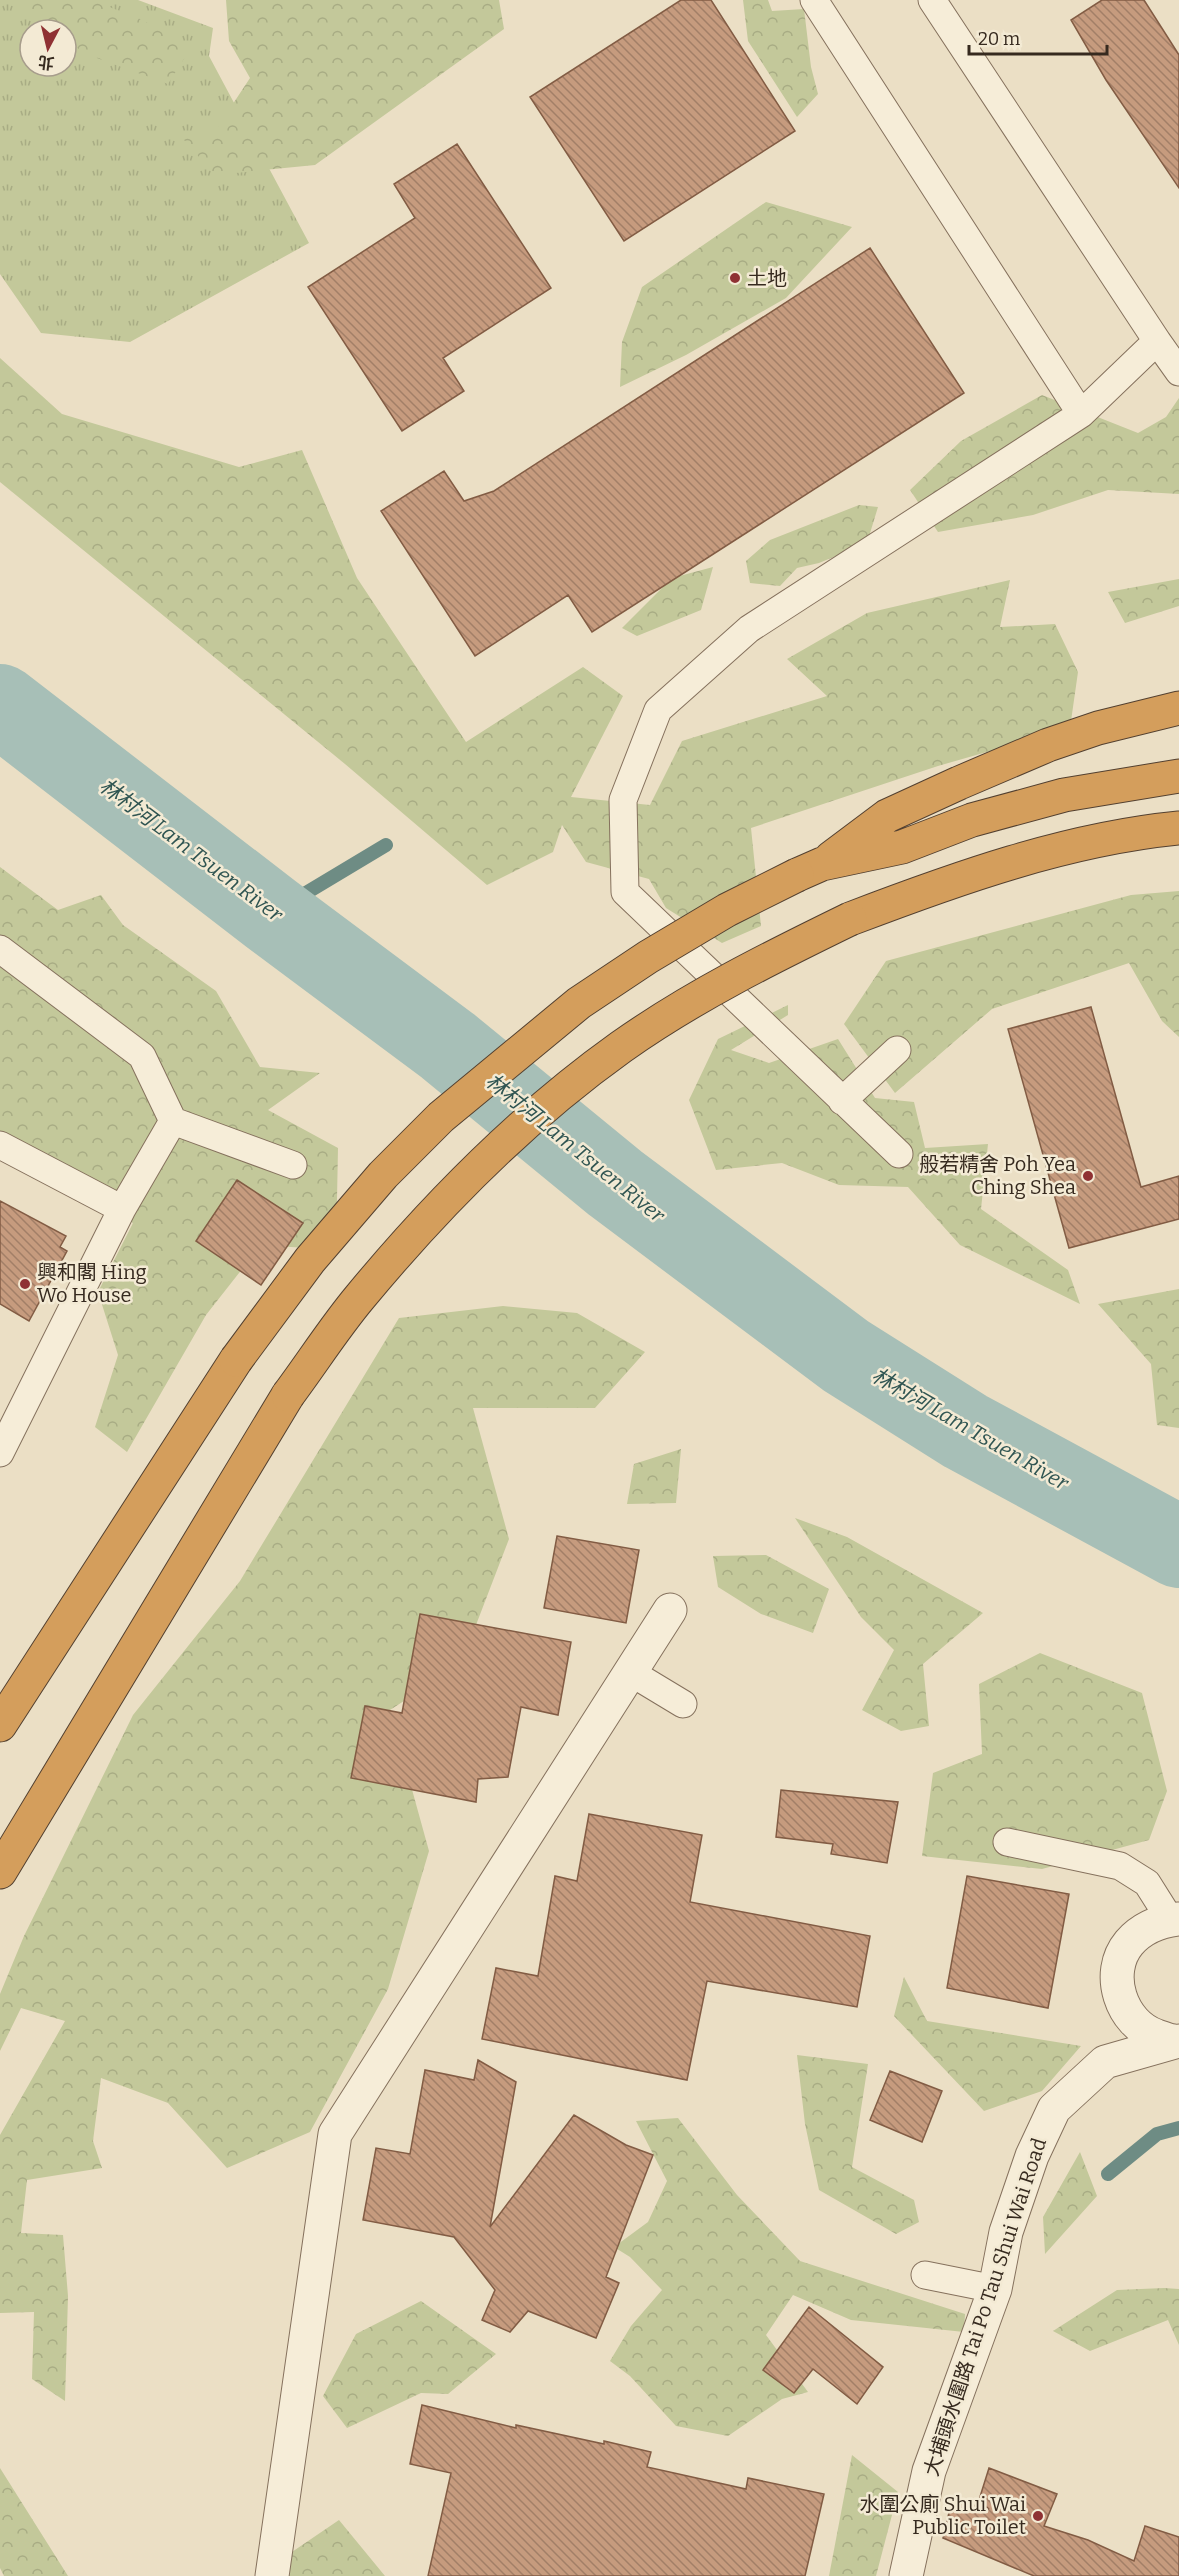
<svg xmlns="http://www.w3.org/2000/svg" width="1179" height="2576" viewBox="0 0 1179 2576" font-family="Bitter,'Noto Sans TC',serif">
<style>
.grass{fill:url(#grass-tufts);fill-rule:evenodd}
.forest{fill:url(#forest-crowns)}
.lines{fill:none;stroke-linecap:round;stroke-linejoin:round}
.stream{stroke:#6e8c84;stroke-width:14}
.river{stroke:#a7bfb7;stroke-width:82}
.building{fill:url(#building-back-hatch);stroke:#825c44;stroke-width:1.5}
.service-casing{stroke:#85715d;stroke-width:29}
.minor-casing{stroke:#85715d;stroke-width:35}
.motorway-casing{stroke:#534030;stroke-width:35}
.service{stroke:#f6edd8;stroke-width:27}
.minor{stroke:#f6edd8;stroke-width:33}
.motorway{stroke:#d49e5c;stroke-width:33}
.motorway-bridge-casing{stroke:#534030;stroke-width:35;stroke-linecap:butt}
.motorway-bridge{stroke:#d49e5c;stroke-width:33}
.poi-dot{fill:#8f3133;stroke:#f3ead4;stroke-width:2}
.labels{text-anchor:middle;dominant-baseline:central;stroke-width:5;stroke-linejoin:round;paint-order:stroke}
.poi-label{font-size:20px;fill:#362a1f;stroke:#f3ead4;text-anchor:start}
.street-label{font-size:20px;fill:#362a1f;stroke:#f3ead4}
.water-label{font-size:21px;font-style:italic;fill:#305552;stroke:#f3ead4}
</style>
<defs>
<pattern id="grass-tufts" width="24" height="20" patternUnits="userSpaceOnUse" patternTransform="scale(1.5)"><rect width="24" height="20" fill="#c3c89a"/><path d="M3 7l-1-3M5 7V3M7 7l1-3M15 17l-1-3M17 17v-4M19 17l1-3" fill="none" stroke="#a8ac84"/></pattern>
<pattern id="forest-crowns" width="20" height="18" patternUnits="userSpaceOnUse" patternTransform="scale(1.5)"><rect width="20" height="18" fill="#c3c89a"/><path d="M2 6a3 3 0 1 1 6 0M12 15a3 3 0 1 1 6 0" fill="none" stroke="#a8ac84"/></pattern>
<pattern id="building-back-hatch" width="6" height="6" patternUnits="userSpaceOnUse" patternTransform="scale(1.5)"><rect width="6" height="6" fill="#c69b7e"/><path d="M-1 5l2 2M0 0l6 6M5-1l2 2" fill="none" stroke="#a27f67"/></pattern>
</defs>
<rect width="100%" height="100%" fill="#ebdfc5"/>
<path class="grass" d="M 0,0 L 138,0 L 213,28 L 209,56 L 309,243 L 130,342 L 41,333 L 0,274 ZM 30,30 L 66,30 L 66,66 L 30,66 Z"/>
<path class="forest" d="M 24,0 L 91,0 L 138,18 L 192,46 L 168,84 L 86,54 L 66,40 L 66,30 L 50,30 L 19,9 Z
M 226,0 L 499,0 L 504,29 L 315,165 L 215,175 L 177,132 L 215,131 L 250,78 L 229,41 Z
M 743,0 L 768,0 L 772,11 L 804,9 L 811,67 L 818,94 L 797,117 L 748,41 Z
M 766,202 L 852,227 L 786,298 L 686,355 L 620,387 L 622,342 L 642,287 Z
M 0,358 L 62,414 L 239,467 L 302,450 L 357,578 L 466,742 L 583,667 L 623,696 L 571,797 L 650,805 L 682,741 L 827,696 L 787,659 L 867,613 L 1010,580 L 1000,627 L 1055,624 L 1078,672 L 1070,728 L 938,766 L 751,828 L 761,926 L 722,943 L 666,908 L 649,879 L 586,862 L 562,825 L 553,852 L 487,885 L 345,764 L 0,482 Z
M 1042,395 L 1138,433 L 1166,417 L 1179,398 L 1179,494 L 1108,490 L 1033,515 L 938,532 L 910,490 L 961,441 Z
M 859,505 L 878,507 L 867,543 L 819,563 L 797,568 L 780,586 L 750,583 L 746,561 L 770,540 Z
M 713,567 L 701,610 L 637,636 L 622,628 L 672,578 Z
M 1179,579 L 1179,606 L 1125,623 L 1108,592 Z
M 0,867 L 58,910 L 101,895 L 123,925 L 216,991 L 260,1067 L 320,1073 L 268,1110 L 338,1148 L 336,1250 L 261,1245 L 206,1315 L 127,1452 L 95,1427 L 118,1355 L 98,1292 L 133,1223 L 62,1163 L 0,1155 Z
M 1179,891 L 1179,1037 L 1162,1021 L 1129,963 L 992,1009 L 895,1093 L 844,1024 L 886,961 L 1131,895 Z
M 788,1005 L 788,1015 L 731,1050 L 769,1063 L 838,1039 L 875,1098 L 914,1102 L 925,1148 L 988,1144 L 981,1209 L 1068,1270 L 1080,1304 L 960,1245 L 908,1187 L 839,1185 L 782,1163 L 716,1170 L 689,1100 L 718,1039 Z
M 1179,1289 L 1179,1428 L 1157,1425 L 1151,1364 L 1098,1304 Z
M 503,1306 L 577,1313 L 645,1352 L 595,1408 L 473,1408 L 509,1539 L 461,1664 L 390,1710 L 429,1851 L 388,1989 L 310,2132 L 227,2168 L 168,2103 L 101,2078 L 93,2141 L 102,2168 L 27,2180 L 21,2233 L 63,2235 L 68,2296 L 65,2401 L 32,2379 L 34,2312 L 0,2313 L 0,2135 L 65,2021 L 21,2008 L 0,2051 L 0,1994 L 24,1936 L 133,1715 L 240,1581 L 399,1318 Z
M 681,1449 L 676,1503 L 627,1504 L 634,1464 Z
M 795,1518 L 847,1537 L 983,1613 L 923,1664 L 929,1726 L 901,1731 L 862,1710 L 894,1650 L 861,1617 Z
M 766,1555 L 829,1589 L 813,1633 L 761,1614 L 718,1587 L 713,1556 Z
M 1040,1653 L 1142,1693 L 1167,1791 L 1149,1840 L 1042,1869 L 922,1856 L 933,1773 L 982,1754 L 979,1684 Z
M 904,1977 L 927,2021 L 1081,2046 L 1042,2091 L 984,2111 L 894,2016 Z
M 797,2055 L 868,2064 L 852,2167 L 914,2200 L 919,2222 L 896,2234 L 819,2190 L 805,2124 Z
M 678,2118 L 737,2195 L 800,2261 L 965,2314 L 964,2332 L 851,2320 L 793,2295 L 766,2335 L 808,2392 L 782,2399 L 728,2436 L 676,2426 L 630,2376 L 610,2361 L 631,2326 L 662,2290 L 630,2257 L 614,2247 L 648,2222 L 667,2181 L 636,2121 Z
M 1080,2152 L 1097,2196 L 1045,2254 L 1043,2217 Z
M 1164,2288 L 1179,2289 L 1179,2345 L 1168,2320 L 1090,2351 L 1053,2331 L 1117,2290 Z
M 421,2301 L 496,2354 L 448,2394 L 421,2393 L 347,2428 L 323,2396 L 356,2334 Z
M 852,2455 L 898,2492 L 876,2576 L 829,2576 Z
M 0,2469 L 0,2468 L 68,2576 L 4,2576 L 0,2568 Z
M 339,2520 L 385,2576 L 259,2576 L 264,2571 Z"/>
<g class="lines">
<path class="stream" d="M 271,914 L 386,845
M 1108,2174 L 1157,2134 L 1179,2128"/>
<path class="river" d="M 0,705 L 271,914 L 448,1046 L 615,1183 L 846,1356 L 965,1431 L 1179,1547"/>
</g>
<path class="building" d="M 681,0 L 711,0 L 795,131 L 624,241 L 530,97 Z
M 1102,0 L 1144,0 L 1179,55 L 1179,188 L 1106,80 L 1071,20 Z
M 457,144 L 551,288 L 443,358 L 464,391 L 402,431 L 308,287 L 415,218 L 394,184 Z
M 870,248 L 964,393 L 592,632 L 568,595 L 475,656 L 381,511 L 444,471 L 464,501 L 494,491 Z
M 1091,1007 L 1141,1187 L 1179,1176 L 1179,1219 L 1069,1248 L 1008,1029 Z
M 237,1180 L 303,1223 L 261,1285 L 196,1241 Z
M 0,1201 L 66,1236 L 60,1247 L 67,1251 L 29,1321 L 0,1304 Z
M 557,1536 L 639,1550 L 626,1623 L 544,1608 Z
M 420,1614 L 571,1642 L 558,1715 L 521,1707 L 508,1777 L 478,1779 L 476,1802 L 351,1778 L 365,1706 L 402,1713 Z
M 781,1790 L 898,1802 L 887,1863 L 831,1854 L 833,1844 L 776,1837 Z
M 589,1814 L 702,1835 L 690,1902 L 870,1936 L 857,2007 L 707,1981 L 687,2080 L 482,2039 L 496,1968 L 538,1976 L 555,1876 L 577,1881 Z
M 967,1876 L 1069,1894 L 1048,2008 L 947,1988 Z
M 478,2060 L 516,2082 L 490,2227 L 574,2115 L 626,2145 L 653,2155 L 606,2277 L 619,2283 L 596,2338 L 528,2311 L 510,2332 L 482,2320 L 495,2290 L 454,2237 L 363,2220 L 376,2148 L 410,2154 L 425,2070 L 474,2080 Z
M 890,2071 L 942,2091 L 922,2142 L 870,2120 Z
M 809,2307 L 883,2367 L 857,2404 L 813,2369 L 794,2393 L 763,2370 Z
M 422,2405 L 516,2428 L 516,2425 L 604,2444 L 604,2441 L 651,2452 L 647,2467 L 746,2489 L 748,2478 L 824,2494 L 805,2576 L 428,2576 L 451,2473 L 410,2464 Z
M 989,2468 L 1057,2494 L 1044,2526 L 1088,2540 L 1134,2561 L 1145,2526 L 1179,2537 L 1179,2576 L 1034,2576 L 943,2538 L 952,2500 L 989,2509 L 979,2500 Z"/>
<g class="lines">
<g class="service-casing">
<path id="service" d="M 814,0 L 1081,414
M 932,0 L 1157,341
M 0,949 L 142,1056 L 173,1121 L 122,1209 L 0,1453
M 842,1101 L 897,1050
M 173,1121 L 293,1165
M 0,1145 L 122,1209
M 899,1154 L 625,892 L 623,800 L 658,710 L 749,629 L 1081,414 L 1157,341 L 1179,372
M 630,1672 L 683,1704
M 1007,1842 L 1120,1866 L 1147,1883 L 1171,1921
M 925,2275 L 995,2289"/>
</g>
<g class="minor-casing">
<path id="minor" d="M 1179,1919 C 1160,1921 1142,1928 1129,1943 C 1104,1973 1121,2024 1157,2036 C 1164,2038 1171,2042 1179,2041
M 272,2576 L 335,2134 L 670,1610
M 906,2576 L 929,2471 L 995,2289 L 1006,2232 L 1032,2156 L 1054,2109 L 1105,2062 L 1175,2042"/>
</g>
<g class="motorway-casing">
<path id="motorway" d="M 831,858 L 887,816 L 959,783 L 1048,745 L 1098,728 L 1179,708
M 797,875 L 822,864 L 902,847 L 972,820 L 1064,795 L 1179,776
M 850,919 C 955,879 1066,839 1179,828
M 0,1725 L 236,1360
M 0,1872 L 288,1395"/>
</g>
<use href="#service" class="service"/>
<use href="#minor" class="minor"/>
<use href="#motorway" class="motorway"/>
<g class="motorway-bridge-casing">
<path id="motorway-bridge" d="M 236,1360 L 310,1260 L 383,1175 L 441,1117 L 579,1003 L 648,957 L 727,910 L 797,875
M 288,1395 C 312,1363 334,1328 360,1297 C 437,1204 523,1117 621,1047 C 693,996 772,957 850,919"/>
</g>
<use href="#motorway-bridge" class="motorway-bridge"/>
</g>
<g class="poi-dot">
<circle cx="735" cy="278" r="6"/>
<circle cx="1088" cy="1176" r="6"/>
<circle cx="25" cy="1284" r="6"/>
<circle cx="1038" cy="2516" r="6"/>
</g>
<g class="labels">
<g class="poi-label">
<text x="747" y="278">土地</text>
<text x="1076" y="1164" text-anchor="end">般若精舍 Poh Yea<tspan x="1076" dy="23">Ching Shea</tspan></text>
<text x="37" y="1272">興和閣 Hing<tspan x="37" dy="23">Wo House</tspan></text>
<text x="1026" y="2504" text-anchor="end">水圍公廁 Shui Wai<tspan x="1026" dy="23">Public Toilet</tspan></text>
</g>
<g class="street-label">
<text transform="translate(985 2307) rotate(-72)">大埔頭水圍路 Tai Po Tau Shui Wai Road</text>
</g>
<g class="water-label">
<text transform="translate(191 850) rotate(37)">林村河 Lam Tsuen River</text>
<text transform="translate(575 1148) rotate(39)">林村河 Lam Tsuen River</text>
<text transform="translate(970 1429) rotate(30)">林村河 Lam Tsuen River</text>
</g>
</g>
<g transform="translate(48 48) rotate(187)"><circle r="28" fill="#f3ead4" stroke="#a79d8c" stroke-width="1.5"/>
<path d="M0-4.5L10 22L0 15L-10 22Z" fill="#8f3133"/>
<text y="-9" font-size="16" font-weight="bold" text-anchor="middle" fill="#362a1f">北</text>
</g>
<path d="M969 45v9h138v-9" fill="none" stroke="#362a1f" stroke-width="3"/>
<text x="978" y="45" font-size="18" fill="#362a1f" stroke="#f3ead4" stroke-width="4.5" paint-order="stroke">20 m</text>
</svg>
